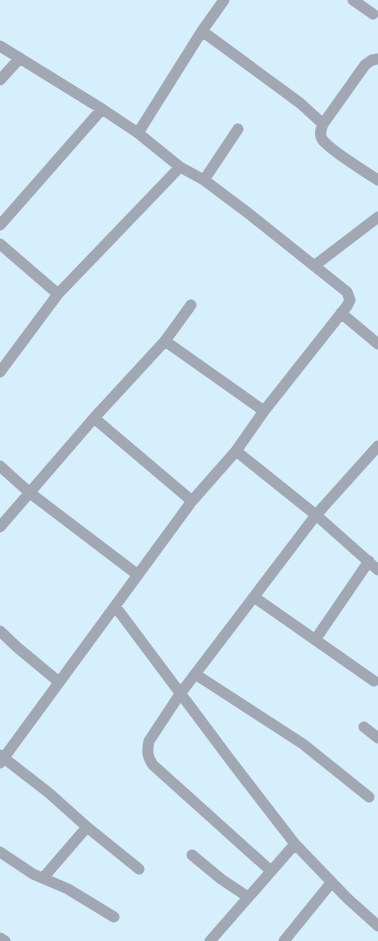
<svg xmlns="http://www.w3.org/2000/svg" width="378" height="941" viewBox="0 0 378 941" font-family="Bitter,serif">
<style>
.lines{fill:none;stroke-linecap:round;stroke-linejoin:round}
.minor{stroke:#a1a7b3;stroke-width:11}
</style>
<rect width="100%" height="100%" fill="#d5effc"/>
<g class="lines">
<path class="minor" d="M 353,0 L 373,14
M 202,31 L 300,103 L 323,124
M 0,46 L 102,109 L 138,133 L 180,167 L 204,180 L 248,213 L 347,292 L 350,300 L 347,306 L 264,411 L 236,451 L 192,501 L 0,763
M 378,59 L 372,60 L 365,65 L 323,124 C 321,129 319,134 322,139 C 327,148 367,173 378,180
M 0,80 L 20,58
M 138,133 L 202,31 L 224,0
M 204,180 L 238,129
M 0,225 L 102,109
M 0,244 L 58,294
M 314,266 L 378,217
M 341,313 L 378,344
M 165,341 L 191,305
M 0,372 L 58,294 L 180,167
M 94,418 L 192,501
M 236,451 L 316,515 L 378,570
M 0,466 L 30,493 L 138,575
M 0,527 L 94,418 L 165,341 L 264,411
M 254,597 L 374,681
M 115,606 L 234,765 L 295,844 L 347,898 L 378,926
M 0,631 L 18,648 L 59,682
M 315,640 L 369,561
M 195,674 L 303,744 L 369,797
M 364,727 L 378,738
M 0,755 L 49,793 L 87,827 L 139,869
M 0,852 L 33,874 L 68,889 L 114,917
M 192,855 L 221,879 L 248,897
M 271,871 L 153,765 C 147,757 147,751 149,741 L 180,694 L 316,515 L 378,446
M 43,878 L 87,827
M 0,938 L 5,941
M 210,941 L 295,844
M 284,941 L 331,883"/>
</g>
</svg>
